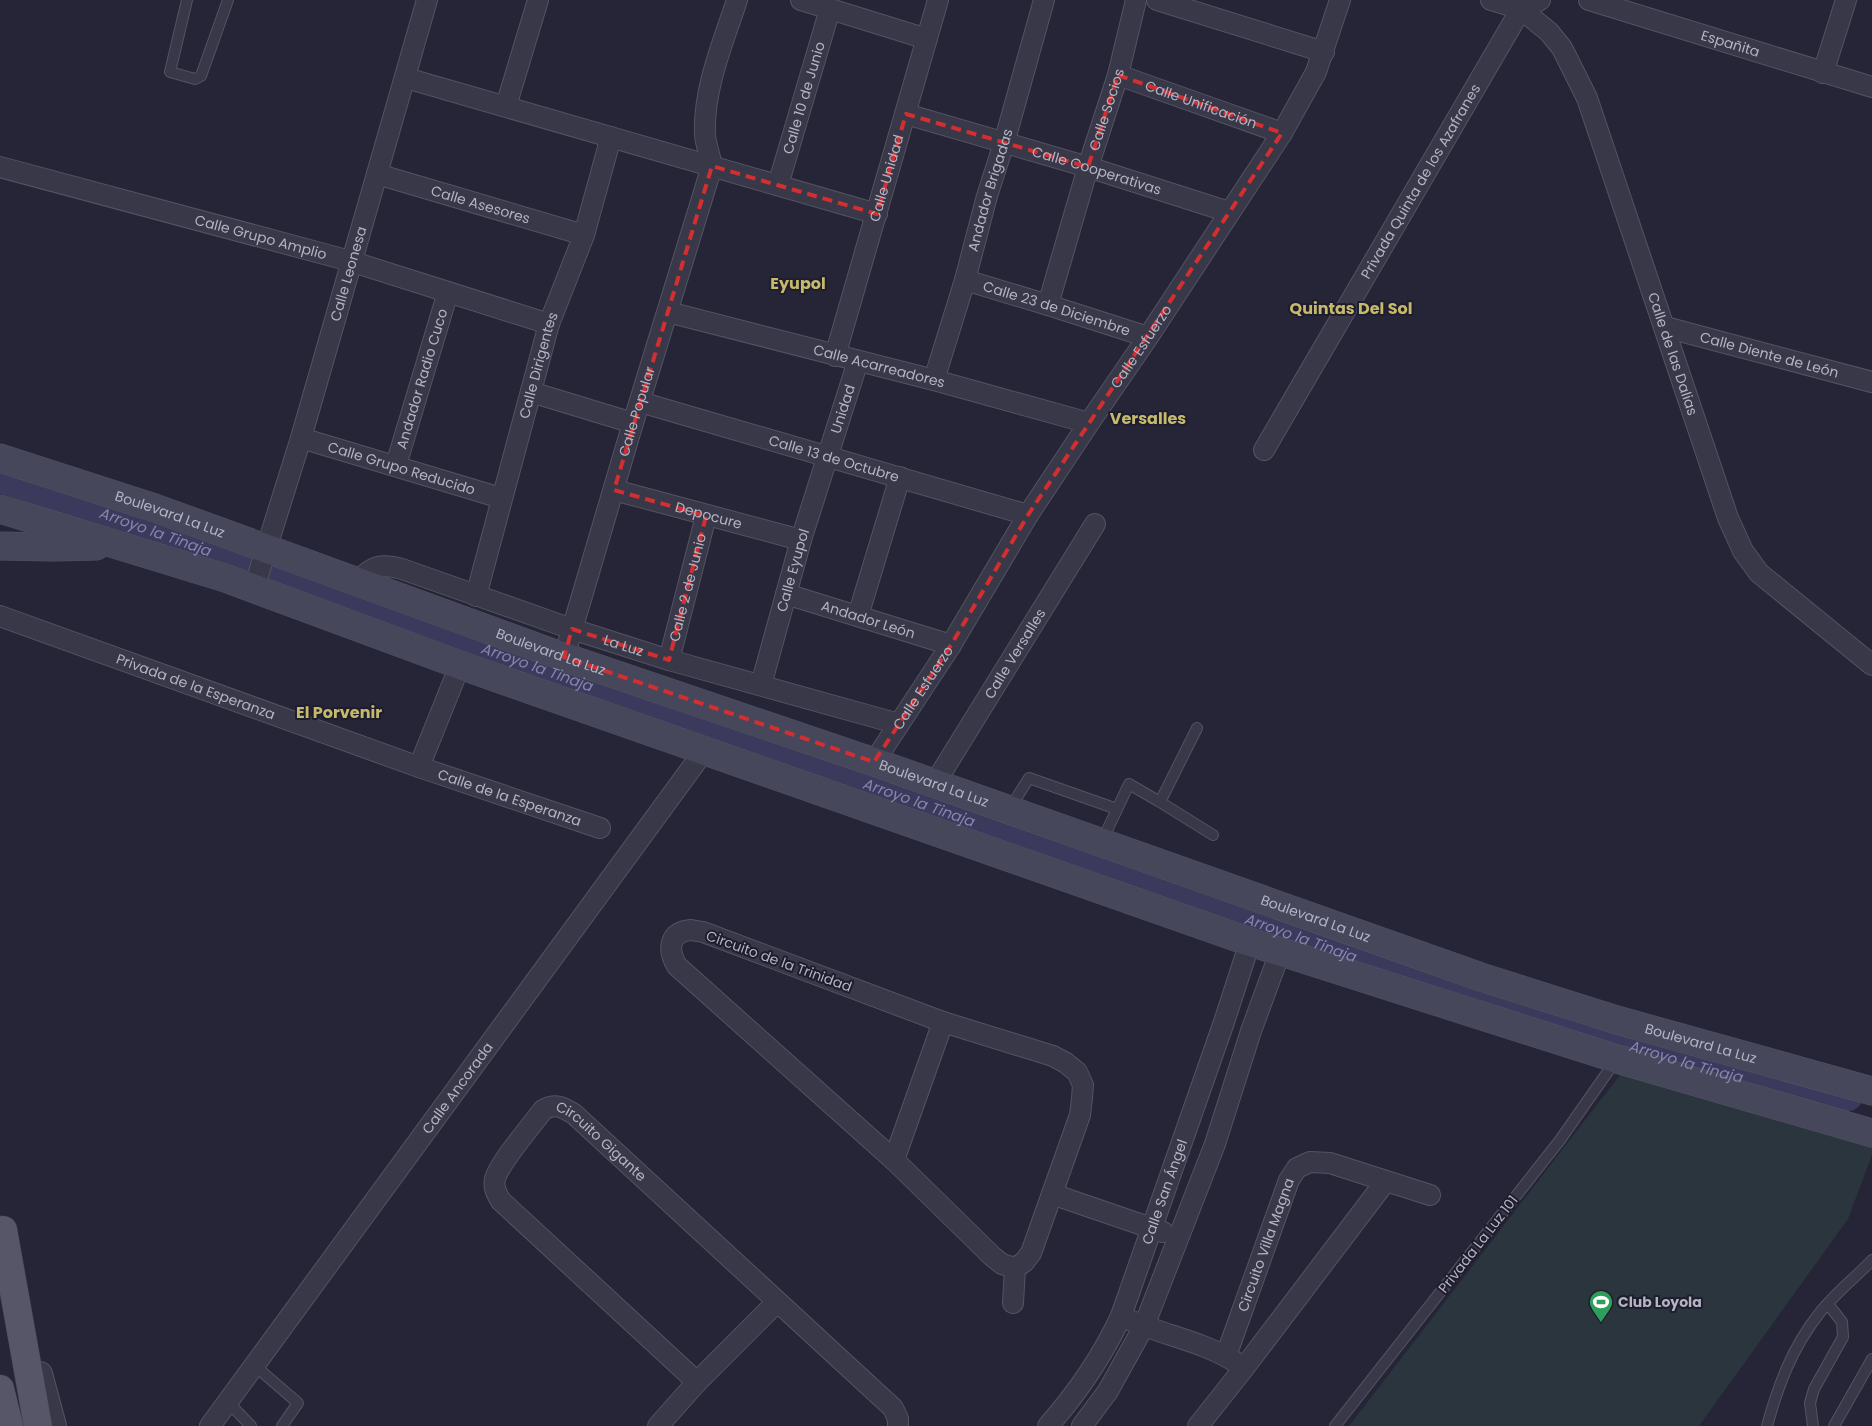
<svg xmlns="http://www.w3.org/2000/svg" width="1872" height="1426" viewBox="0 0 1872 1426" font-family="Poppins,sans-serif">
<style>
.green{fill:#2a353e}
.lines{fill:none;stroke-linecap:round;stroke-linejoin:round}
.river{stroke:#3b3a5d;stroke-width:30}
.service-casing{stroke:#535363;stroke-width:12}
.minor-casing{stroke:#535363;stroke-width:22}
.tertiary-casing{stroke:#535363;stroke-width:26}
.secondary-casing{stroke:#535363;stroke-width:29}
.primary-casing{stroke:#414151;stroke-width:29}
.service{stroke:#383848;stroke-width:10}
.minor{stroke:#383848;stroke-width:20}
.tertiary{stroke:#383848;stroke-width:24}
.secondary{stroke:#47475b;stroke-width:28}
.primary{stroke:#565668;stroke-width:28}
.marked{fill:none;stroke:#d42f30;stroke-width:4;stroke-dasharray:10 6;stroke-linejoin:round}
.labels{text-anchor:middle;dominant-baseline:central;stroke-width:4;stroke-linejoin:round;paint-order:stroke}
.street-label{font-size:14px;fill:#b4b3c4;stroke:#1d1d2d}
.poi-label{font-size:14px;font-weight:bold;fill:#b4b3c4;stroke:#1d1d2d;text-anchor:start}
.water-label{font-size:15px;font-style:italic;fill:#8586ad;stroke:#1d1d2d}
.quarter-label{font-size:16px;font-weight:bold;fill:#c6b96c;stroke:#1d1d2d}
</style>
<rect width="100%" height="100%" fill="#252537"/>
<path class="green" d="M 1623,1071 L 1872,1143 L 1872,1155 L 1848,1219 L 1699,1426 L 1349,1426 Z"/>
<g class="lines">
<path class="river" id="s1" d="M 0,478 L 82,505 L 1456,992 L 1710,1069 L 1811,1093 L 1848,1096"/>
<g class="service-casing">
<path id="service" d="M 187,0 L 170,72 L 195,79 L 201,76 L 228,0
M 1197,728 L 1160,802 L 1213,835
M 1010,808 L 1029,778 L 1117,809
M 1102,841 L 1129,784 L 1160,802
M 254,1365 L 298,1403 L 282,1426
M 228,1402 L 251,1426
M 1335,1426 L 1560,1140 L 1616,1060
M 1767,1426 C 1778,1386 1792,1348 1818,1315 C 1832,1296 1855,1278 1872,1260
M 1813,1426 L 1810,1403 L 1814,1389 L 1843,1337 L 1842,1322 L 1828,1304
M 1834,1426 L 1872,1359"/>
</g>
<g class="minor-casing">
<g id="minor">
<path d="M 801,0 L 927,39"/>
<path d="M 1157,0 L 1324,52"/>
<path id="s2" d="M 1491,0 L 1521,9 L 1549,32 L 1562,48 L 1587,98 L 1728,518 L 1743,551 L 1759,573 L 1872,665"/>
<path id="s3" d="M 1589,0 L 1872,87"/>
<path d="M 1823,73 L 1846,0"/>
<path id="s4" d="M 1118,75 L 1282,133"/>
<path d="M 406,78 L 877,214"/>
<path d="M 506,106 L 538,0"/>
<path id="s5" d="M 906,114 L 1088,167 L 1229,212"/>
<path id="s6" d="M 0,167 L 350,261 L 549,324"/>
<path id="s7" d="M 377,174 L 584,235"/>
<path id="s8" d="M 778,185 L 830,9"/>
<path id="s9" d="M 965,280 L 1048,305 L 1148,337"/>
<path id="s10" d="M 1048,305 L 1088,167 L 1118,75 L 1136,0"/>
<path id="s11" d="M 668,312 L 934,380 L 1089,423"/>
<path id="s12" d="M 1665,327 L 1872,382"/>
<path id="s13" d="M 835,356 L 938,0"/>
<path id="s14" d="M 934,380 L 965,280 L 987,196 L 1004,143 L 1044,0"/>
<path d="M 531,392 L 633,423"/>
<path id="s15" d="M 640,402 L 1028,515"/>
<path id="s16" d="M 301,438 L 501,498"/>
<path id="s17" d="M 1264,450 L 1521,9 L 1540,0"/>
<path id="s18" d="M 396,465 L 448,292"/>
<path id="s19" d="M 614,490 L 801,540"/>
<path id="s20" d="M 357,582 C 372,566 380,563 402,569 L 572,629 L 669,660 L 899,724"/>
<path id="s21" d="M 254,588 L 301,438 L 427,0"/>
<path id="s22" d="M 786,594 L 951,645"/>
<path id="s23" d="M 476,596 L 549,324 L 584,235 L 611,137"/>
<path id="s24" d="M 0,616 L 419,767 L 600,828"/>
<path d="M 858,616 L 900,477"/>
<path id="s25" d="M 564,657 L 633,423 L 712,166 C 710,156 706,145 705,135 C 703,89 723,43 737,0"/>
<path id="s26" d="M 669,660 L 706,516"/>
<path id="s27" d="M 761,685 L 801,540 L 858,361"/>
<path id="s28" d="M 874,762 L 951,645 L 1028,515 L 1089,423 L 1148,337 L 1282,133 L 1316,72 L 1340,0"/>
<path d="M 419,767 L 460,665"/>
<path id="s29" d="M 935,783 L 1095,524"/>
<path d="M 691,930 L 703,932 L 943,1022 L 1053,1056 L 1066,1063 L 1077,1072 L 1083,1085 L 1082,1098 L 1080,1115 L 1031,1253 L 1024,1262 L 1015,1268 L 1002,1264 L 992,1256 L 894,1160 L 677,966 C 667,949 669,932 691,930 Z"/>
<path d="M 894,1160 L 943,1022"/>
<path d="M 1052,1194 L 1163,1232"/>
<path d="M 1013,1303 L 1015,1268"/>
<path d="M 1132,1321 C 1166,1336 1205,1342 1237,1363"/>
<path id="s30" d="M 1226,1356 L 1289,1180 L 1297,1168 L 1310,1162 L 1330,1163 L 1430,1195"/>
<path id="s31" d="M 697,1382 L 501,1201 C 497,1194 493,1188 495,1179 C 499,1163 532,1125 543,1110 C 556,1103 562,1107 574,1114 L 893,1408 L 898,1419 L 898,1426"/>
<path id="s32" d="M 210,1426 L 704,751"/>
<path d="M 658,1426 L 697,1382 L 777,1302"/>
<path id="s33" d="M 1048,1426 C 1078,1392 1102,1357 1121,1316 L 1224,1022 L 1250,942"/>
<path d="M 1082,1426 L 1108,1391 L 1144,1326 L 1215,1144 L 1251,1031 L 1280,952"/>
<path d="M 1198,1426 L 1244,1368 L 1385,1182"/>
</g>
</g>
<g class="tertiary-casing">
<path id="tertiary" d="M 40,1374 L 54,1426"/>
</g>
<g class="secondary-casing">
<g id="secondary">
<path id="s34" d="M 0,458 L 155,508 L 564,657 L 874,762 L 1481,977 L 1617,1020 L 1872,1091"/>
<path d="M 0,509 L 225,578 L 460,665 L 1250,942 L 1617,1059 L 1872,1133"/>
<path d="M 0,546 L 54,547 L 96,546"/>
</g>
</g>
<g class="primary-casing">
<path id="primary" d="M 3,1230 L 38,1426
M 0,1389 L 9,1426"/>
</g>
<use href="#service" class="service"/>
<use href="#minor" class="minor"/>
<use href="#tertiary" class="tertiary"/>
<use href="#secondary" class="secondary"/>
<use href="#primary" class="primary"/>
</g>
<path class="marked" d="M 1118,75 L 1282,133 L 1028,515 L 951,645 L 874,762 L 564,657 L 572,629 L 669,660 L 706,516 L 614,490 L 712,166 L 877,214 L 906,114 L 1088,167 Z"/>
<defs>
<g id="stadium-pin" transform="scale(1.25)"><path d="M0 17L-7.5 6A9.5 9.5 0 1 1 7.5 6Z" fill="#2e9e5b" stroke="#1d1d2d"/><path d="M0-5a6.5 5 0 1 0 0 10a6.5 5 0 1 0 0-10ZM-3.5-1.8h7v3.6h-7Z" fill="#fff"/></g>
</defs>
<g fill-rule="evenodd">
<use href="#stadium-pin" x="1601" y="1302"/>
</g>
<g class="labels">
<g class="street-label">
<text stroke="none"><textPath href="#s3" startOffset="148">Españita</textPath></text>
<text stroke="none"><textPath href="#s8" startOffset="91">Calle 10 de Junio</textPath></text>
<text stroke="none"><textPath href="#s4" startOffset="88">Calle Unificación</textPath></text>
<text stroke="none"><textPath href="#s10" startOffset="204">Calle Socios</textPath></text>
<text stroke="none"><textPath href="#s5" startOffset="199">Calle Cooperativas</textPath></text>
<text stroke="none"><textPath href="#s13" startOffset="185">Calle Unidad</textPath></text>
<text stroke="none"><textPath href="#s17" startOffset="311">Privada Quinta de los Azafranes</textPath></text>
<text stroke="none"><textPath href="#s14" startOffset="198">Andador Brigadas</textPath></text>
<text stroke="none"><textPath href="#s7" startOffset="108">Calle Asesores</textPath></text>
<text stroke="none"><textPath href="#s6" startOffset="270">Calle Grupo Amplio</textPath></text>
<text stroke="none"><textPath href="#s21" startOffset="328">Calle Leonesa</textPath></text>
<text stroke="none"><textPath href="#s9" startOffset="96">Calle 23 de Diciembre</textPath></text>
<text stroke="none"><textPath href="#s28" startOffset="494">Calle Esfuerzo</textPath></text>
<text stroke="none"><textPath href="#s2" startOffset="414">Calle de las Dalias</textPath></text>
<text stroke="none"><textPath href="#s12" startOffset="108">Calle Diente de León</textPath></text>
<text stroke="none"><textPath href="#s23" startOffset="239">Calle Dirigentes</textPath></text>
<text stroke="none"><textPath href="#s11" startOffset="218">Calle Acarreadores</textPath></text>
<text stroke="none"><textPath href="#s18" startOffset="90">Andador Radio Cuco</textPath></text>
<text stroke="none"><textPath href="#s27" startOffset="288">Unidad</textPath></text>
<text stroke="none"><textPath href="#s25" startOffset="256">Calle Popular</textPath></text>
<text stroke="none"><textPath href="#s15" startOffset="202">Calle 13 de Octubre</textPath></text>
<text stroke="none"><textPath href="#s16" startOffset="105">Calle Grupo Reducido</textPath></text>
<text stroke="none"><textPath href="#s34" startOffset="179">Boulevard La Luz</textPath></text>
<text stroke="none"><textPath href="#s19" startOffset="98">Depocure</textPath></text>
<text stroke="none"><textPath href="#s27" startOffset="119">Calle Eyupol</textPath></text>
<text stroke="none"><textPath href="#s26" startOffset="75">Calle 2 de Junio</textPath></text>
<text stroke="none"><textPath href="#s22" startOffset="86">Andador León</textPath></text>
<text stroke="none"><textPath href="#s20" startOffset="285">La Luz</textPath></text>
<text stroke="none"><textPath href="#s34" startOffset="584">Boulevard La Luz</textPath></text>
<text stroke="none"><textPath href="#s29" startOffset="152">Calle Versalles</textPath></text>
<text stroke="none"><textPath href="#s24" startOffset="208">Privada de la Esperanza</textPath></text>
<text stroke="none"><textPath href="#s28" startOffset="89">Calle Esfuerzo</textPath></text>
<text stroke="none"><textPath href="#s34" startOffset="989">Boulevard La Luz</textPath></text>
<text stroke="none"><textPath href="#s24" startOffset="541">Calle de la Esperanza</textPath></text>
<text stroke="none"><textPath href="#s34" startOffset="1394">Boulevard La Luz</textPath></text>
<text transform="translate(779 961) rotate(20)">Circuito de la Trinidad</text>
<text stroke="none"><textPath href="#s34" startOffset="1799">Boulevard La Luz</textPath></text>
<text stroke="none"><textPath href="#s32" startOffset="419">Calle Ancorada</textPath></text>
<text stroke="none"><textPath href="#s31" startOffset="446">Circuito Gigante</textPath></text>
<text stroke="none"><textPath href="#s33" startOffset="264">Calle San Ángel</textPath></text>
<text transform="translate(1478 1244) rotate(-52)">Privada La Luz 101</text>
<text stroke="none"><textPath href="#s30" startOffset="118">Circuito Villa Magna</textPath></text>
</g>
<g class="poi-label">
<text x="1618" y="1302">Club Loyola</text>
</g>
<g class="water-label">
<text stroke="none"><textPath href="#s1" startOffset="165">Arroyo la Tinaja</textPath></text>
<text stroke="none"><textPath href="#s1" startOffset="570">Arroyo la Tinaja</textPath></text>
<text stroke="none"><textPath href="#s1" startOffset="975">Arroyo la Tinaja</textPath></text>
<text stroke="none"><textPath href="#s1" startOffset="1380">Arroyo la Tinaja</textPath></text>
<text stroke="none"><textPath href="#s1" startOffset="1785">Arroyo la Tinaja</textPath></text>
</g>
<g class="quarter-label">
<text x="798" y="283">Eyupol</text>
<text x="1351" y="308">Quintas Del Sol</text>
<text x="1148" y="418">Versalles</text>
<text x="339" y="712">El Porvenir</text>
</g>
</g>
</svg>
